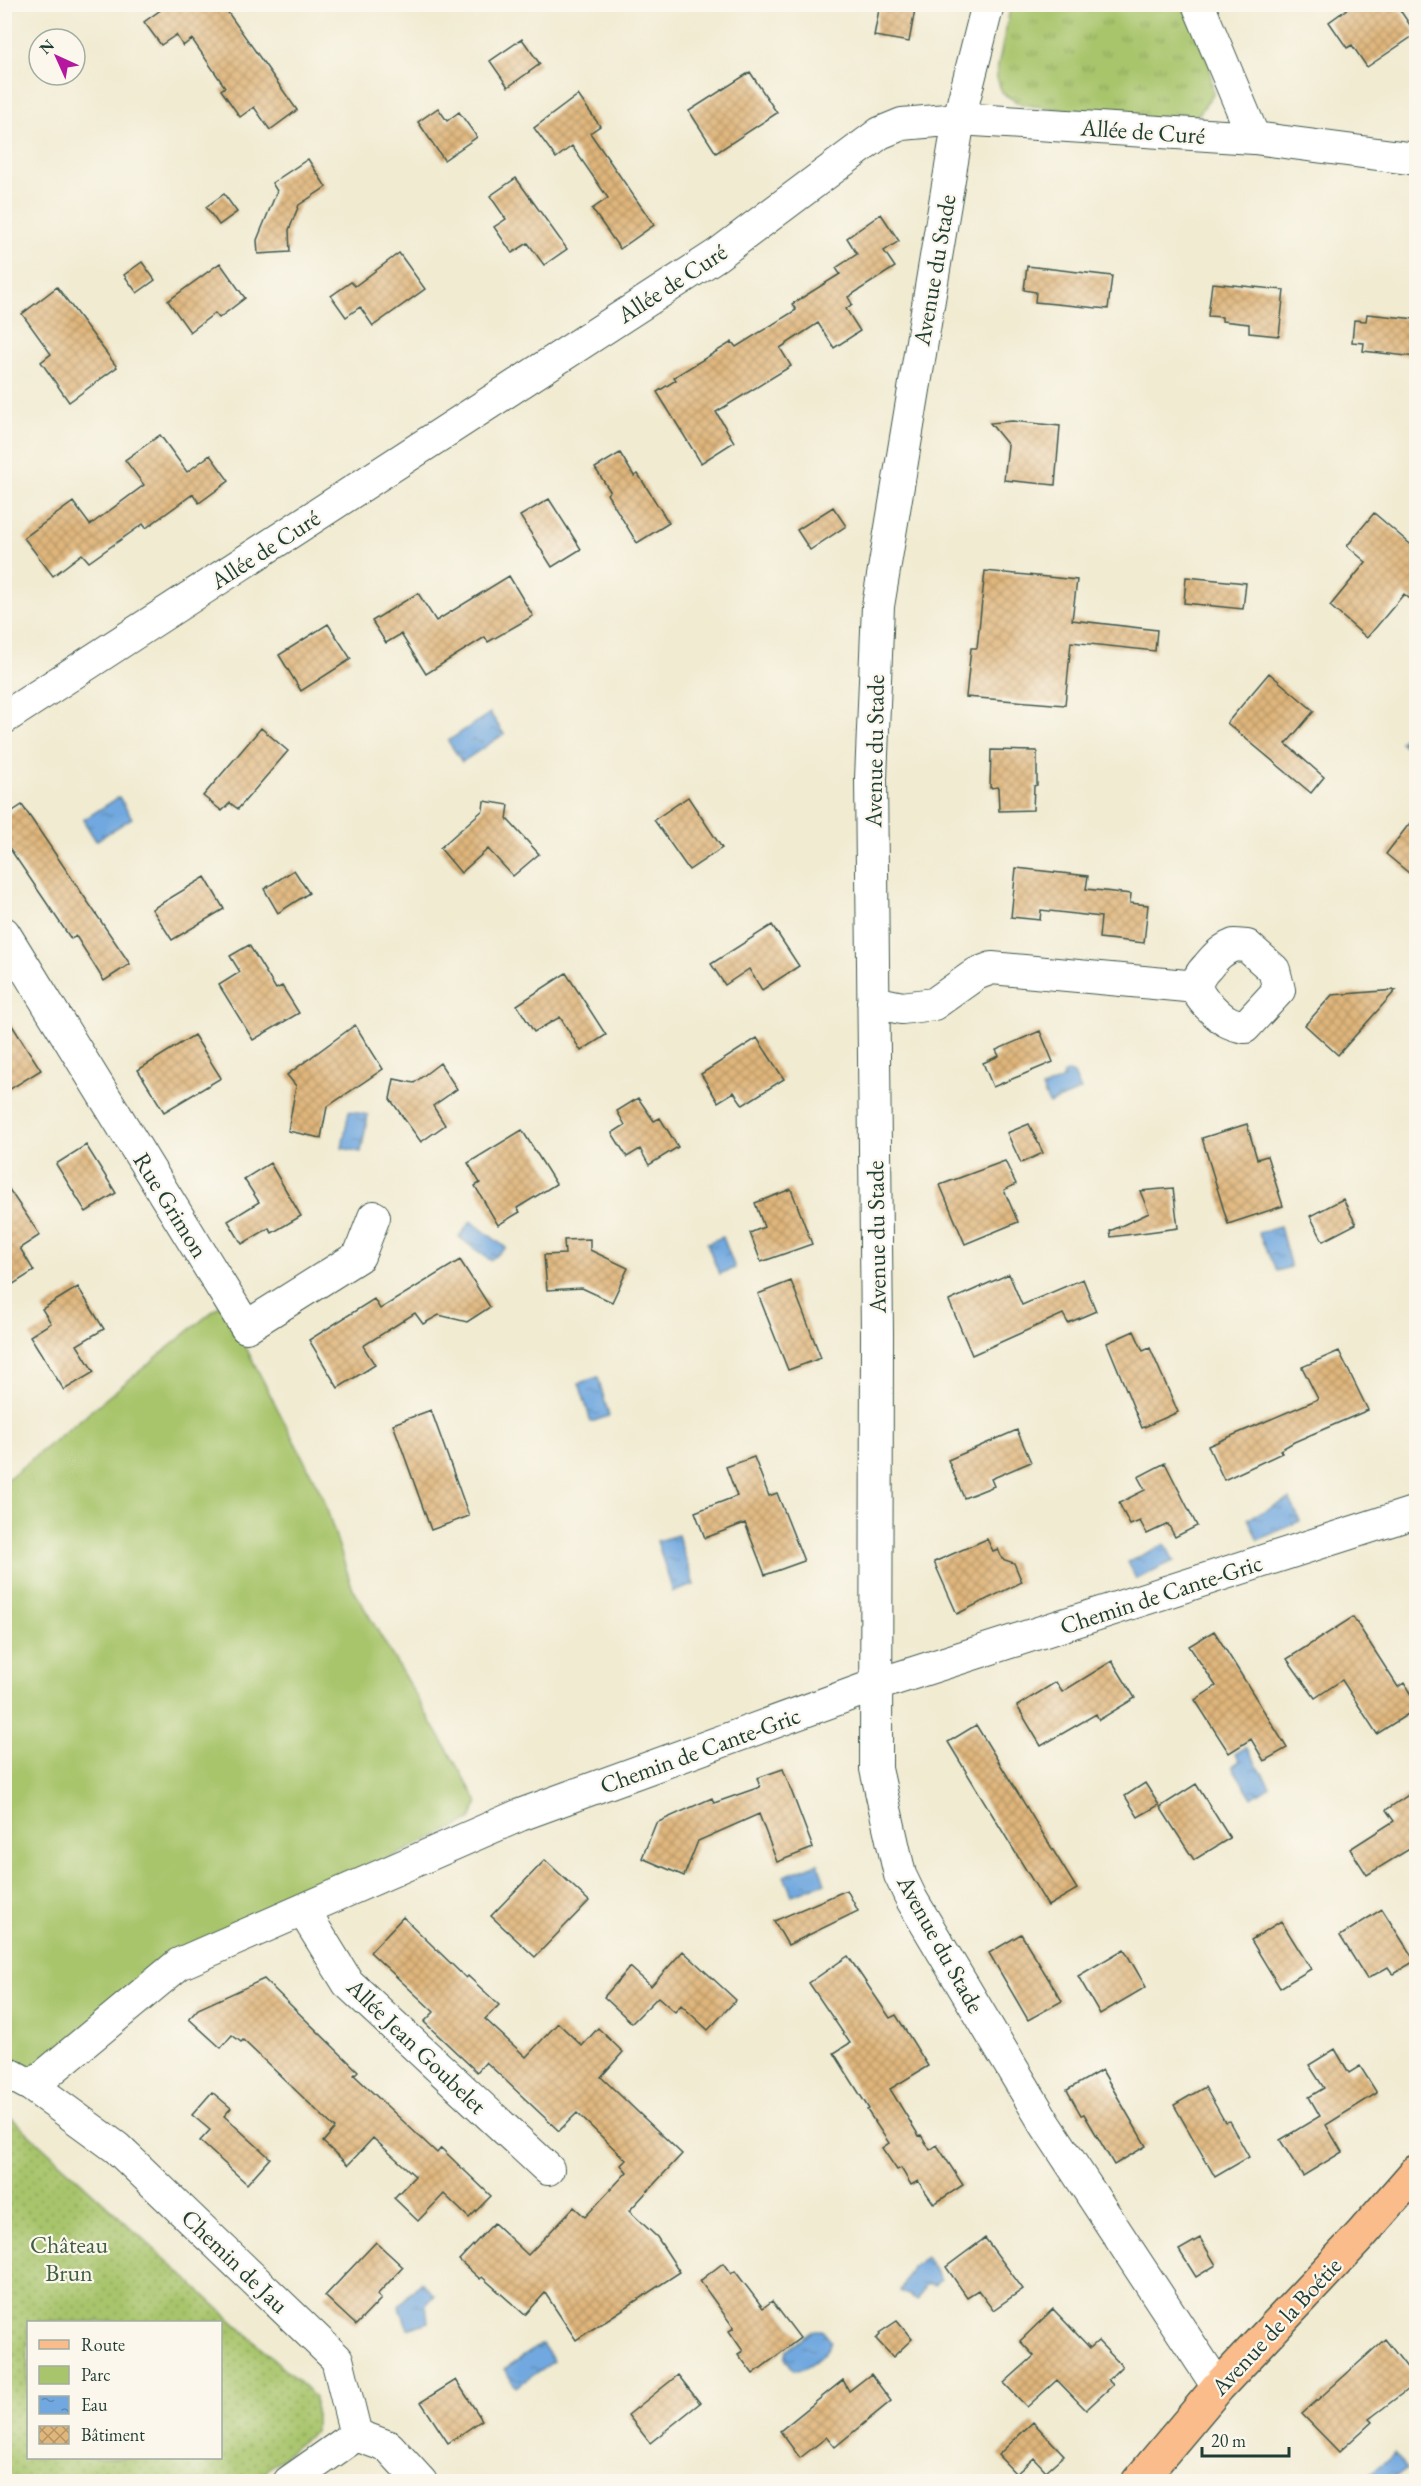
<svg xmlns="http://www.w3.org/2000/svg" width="1421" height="2486" viewBox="0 0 1421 2486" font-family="'EB Garamond',serif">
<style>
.grass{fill:url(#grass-tufts);stroke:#648150;stroke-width:1.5}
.park{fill:#a8c56c;stroke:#648150;stroke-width:1.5}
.garden{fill:url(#garden-dots);stroke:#648150;stroke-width:1.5;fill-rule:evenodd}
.water{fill:url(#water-ripples);stroke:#48728a;stroke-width:1.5}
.building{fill:url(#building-cross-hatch)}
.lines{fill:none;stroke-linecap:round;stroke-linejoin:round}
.minor-casing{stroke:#3e574c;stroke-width:34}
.major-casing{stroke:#3e574c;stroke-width:36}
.minor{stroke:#fff;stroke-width:32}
.major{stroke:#fabc8b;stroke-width:33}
.labels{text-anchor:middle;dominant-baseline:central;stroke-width:4.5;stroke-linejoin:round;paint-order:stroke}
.street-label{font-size:24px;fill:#1f3d34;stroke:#fbf7ec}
.park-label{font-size:24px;fill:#415f42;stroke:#fbf7ec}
</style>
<defs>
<pattern id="grass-tufts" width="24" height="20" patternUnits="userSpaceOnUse" patternTransform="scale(1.5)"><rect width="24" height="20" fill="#a8c56c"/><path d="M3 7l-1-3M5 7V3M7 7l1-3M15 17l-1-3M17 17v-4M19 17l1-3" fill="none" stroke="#88a15a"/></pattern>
<pattern id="garden-dots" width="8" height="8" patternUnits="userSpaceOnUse" patternTransform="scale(1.5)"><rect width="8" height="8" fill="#a8c56c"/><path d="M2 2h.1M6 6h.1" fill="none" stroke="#88a15a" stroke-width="1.8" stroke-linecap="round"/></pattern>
<pattern id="water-ripples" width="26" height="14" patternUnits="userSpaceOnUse" patternTransform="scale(1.5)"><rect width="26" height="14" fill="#71a8df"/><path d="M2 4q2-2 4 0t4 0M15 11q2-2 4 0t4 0" fill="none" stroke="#5c8ab6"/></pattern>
<pattern id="building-cross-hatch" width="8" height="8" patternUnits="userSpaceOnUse" patternTransform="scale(1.5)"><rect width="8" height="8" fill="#e0b67b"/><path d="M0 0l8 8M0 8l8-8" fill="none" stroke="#b59566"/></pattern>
</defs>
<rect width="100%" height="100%" fill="#fbf7ec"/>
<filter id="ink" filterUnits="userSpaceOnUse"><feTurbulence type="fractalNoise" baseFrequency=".0167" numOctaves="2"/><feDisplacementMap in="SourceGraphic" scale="12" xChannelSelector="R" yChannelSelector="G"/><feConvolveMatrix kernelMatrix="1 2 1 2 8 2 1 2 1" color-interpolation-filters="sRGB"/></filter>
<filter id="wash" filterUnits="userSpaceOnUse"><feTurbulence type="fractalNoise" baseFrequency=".008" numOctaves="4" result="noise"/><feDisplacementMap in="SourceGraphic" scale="24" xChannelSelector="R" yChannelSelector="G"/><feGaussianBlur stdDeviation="1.35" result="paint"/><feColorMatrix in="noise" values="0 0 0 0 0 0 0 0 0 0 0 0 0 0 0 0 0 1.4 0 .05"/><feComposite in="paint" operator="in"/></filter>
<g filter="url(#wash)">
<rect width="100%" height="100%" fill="#f1ebd2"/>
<path class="grass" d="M 1011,5 L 1183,5 L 1210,66 L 1213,94 L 1199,114 L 1180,126 L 1020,104 L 1002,93 L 996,75 Z"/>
<path class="park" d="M 223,1303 L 323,1497 L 352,1587 L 478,1802 L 471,1820 L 171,1961 L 32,2070 L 5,2054 L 5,1481 Z"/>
<path class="garden" d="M 4,2111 L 315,2397 L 315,2431 L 253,2481 L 5,2481 ZM 28,2322 L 220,2322 L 220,2458 L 28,2458 Z"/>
<path class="water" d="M 490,713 L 504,734 L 462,762 L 448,741 Z
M 1415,724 L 1416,726 L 1416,755 L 1400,742 Z
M 119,797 L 132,818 L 96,841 L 83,820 Z
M 1068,1072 L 1074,1074 L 1081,1090 L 1049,1104 L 1042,1088 L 1063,1079 L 1064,1073 Z
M 349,1111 L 368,1115 L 361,1152 L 342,1148 Z
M 471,1221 L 506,1248 L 490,1260 L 459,1237 Z
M 1280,1227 L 1291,1267 L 1277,1271 L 1258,1233 Z
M 723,1237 L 735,1268 L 719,1274 L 707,1243 Z
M 598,1377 L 609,1416 L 591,1422 L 579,1383 Z
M 1290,1499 L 1300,1521 L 1258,1540 L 1248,1518 Z
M 678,1535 L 694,1585 L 673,1592 L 657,1541 Z
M 1165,1544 L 1174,1561 L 1136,1579 L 1128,1562 Z
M 1246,1747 L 1270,1786 L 1252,1798 L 1232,1766 L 1240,1761 L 1235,1754 Z
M 818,1863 L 825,1883 L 792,1895 L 784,1876 Z
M 926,2257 L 941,2280 L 934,2285 L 926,2283 L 918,2300 L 900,2291 L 912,2267 Z
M 421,2282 L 435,2295 L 426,2305 L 428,2322 L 408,2329 L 399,2305 Z
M 815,2330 L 822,2330 L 831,2341 C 827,2354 807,2370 794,2370 L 785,2358 L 787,2351 Z
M 542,2344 L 554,2361 L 516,2387 L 504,2369 Z
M 1395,2453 L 1407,2468 L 1390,2481 L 1366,2481 L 1363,2479 Z"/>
<g id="blocks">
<path class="building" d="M 169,4 L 222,4 L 297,110 L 270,130 L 254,107 L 240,117 L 221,90 L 225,87 L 192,39 L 183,46 L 176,35 L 161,45 L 144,22 Z
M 880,4 L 916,4 L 909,42 L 874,36 Z
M 1354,4 L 1396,4 L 1416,34 L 1367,67 L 1352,45 L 1347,48 L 1329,22 Z
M 522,39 L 540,64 L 508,87 L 490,61 Z
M 750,72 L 777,113 L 716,153 L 689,111 Z
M 578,95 L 600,126 L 590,133 L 654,225 L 620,249 L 592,209 L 608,198 L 572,146 L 556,158 L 534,128 Z
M 438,108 L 447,121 L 459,112 L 477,137 L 444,160 L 418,122 Z
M 308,159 L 326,187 L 299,205 L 289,230 L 290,252 L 258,254 L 257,240 L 277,191 L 272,183 Z
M 516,178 L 567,249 L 544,265 L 528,243 L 512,253 L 494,227 L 506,219 L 490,196 Z
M 224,194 L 237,212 L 219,225 L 206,207 Z
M 881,214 L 899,241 L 884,251 L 895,267 L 848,297 L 852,304 L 846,309 L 860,331 L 834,348 L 818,323 L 780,348 L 791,366 L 716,412 L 734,442 L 701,463 L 657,392 L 676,380 L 674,377 L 732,342 L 736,347 L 796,310 L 792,304 L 840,274 L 836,268 L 857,254 L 847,238 Z
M 399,253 L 425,289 L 373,326 L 360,307 L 346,317 L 331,296 L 351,282 L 355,286 Z
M 142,262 L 155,280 L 137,293 L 124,275 Z
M 220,263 L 245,298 L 219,318 L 215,313 L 190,332 L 168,301 Z
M 1027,266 L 1112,276 L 1108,309 L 1035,302 L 1036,292 L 1024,290 Z
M 1212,283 L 1284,290 L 1279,336 L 1249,333 L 1249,324 L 1222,321 L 1222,317 L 1208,316 Z
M 57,287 L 117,367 L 69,402 L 41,362 L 51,354 L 22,314 Z
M 1367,314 L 1416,319 L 1416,357 L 1363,351 L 1364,343 L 1352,342 L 1354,320 L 1366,321 Z
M 1012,421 L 1060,426 L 1055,485 L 1004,480 L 1008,445 L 990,423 Z
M 160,435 L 187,472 L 210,455 L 229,481 L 199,503 L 193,494 L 146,528 L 143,524 L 89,562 L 82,554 L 53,576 L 24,538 L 73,502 L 90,525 L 144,485 L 125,460 Z
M 620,453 L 634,476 L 638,474 L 669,523 L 637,543 L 607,494 L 610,491 L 595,468 Z
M 549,499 L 581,549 L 552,567 L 520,516 Z
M 833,507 L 846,526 L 810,550 L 797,530 Z
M 1374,513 L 1416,549 L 1416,604 L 1404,594 L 1367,638 L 1330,606 L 1366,562 L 1347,546 Z
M 985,571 L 1077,580 L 1072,620 L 1157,630 L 1155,651 L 1071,642 L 1065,705 L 966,697 L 971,648 L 977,648 Z
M 509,576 L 533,616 L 488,642 L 485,637 L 426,674 L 401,634 L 386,643 L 372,621 L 418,593 L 436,621 Z
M 1186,577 L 1246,583 L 1243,609 L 1184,603 Z
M 328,624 L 351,659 L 301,691 L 279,655 Z
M 1269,673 L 1314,711 L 1286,744 L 1324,777 L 1311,793 L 1227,723 Z
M 261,728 L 288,751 L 238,809 L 230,803 L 222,811 L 203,796 Z
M 991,750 L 1037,751 L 1037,785 L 1034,786 L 1033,810 L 999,811 L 998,787 L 990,788 Z
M 688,797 L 722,848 L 689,870 L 654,820 Z
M 484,801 L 509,805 L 507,819 L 539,854 L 513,876 L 488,849 L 461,873 L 440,848 L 483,810 Z
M 22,805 L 130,964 L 104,981 L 76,936 L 71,939 L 4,840 L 4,817 Z
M 1416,815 L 1416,879 L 1386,854 Z
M 1016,868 L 1088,876 L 1086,889 L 1131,894 L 1130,903 L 1148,905 L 1144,943 L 1099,938 L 1101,917 L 1041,910 L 1040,920 L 1011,917 Z
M 294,870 L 309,893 L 278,913 L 264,889 Z
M 205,877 L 224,909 L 172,940 L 152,909 Z
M 772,925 L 799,966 L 762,990 L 749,969 L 725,985 L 711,964 Z
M 249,945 L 276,989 L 282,986 L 299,1013 L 253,1040 L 219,985 L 240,972 L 230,956 Z
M 566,973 L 606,1035 L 581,1051 L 560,1017 L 534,1032 L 517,1005 Z
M 1396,990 L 1338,1055 L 1305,1025 L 1332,995 Z
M 4,1013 L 41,1070 L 4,1093 Z
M 355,1025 L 383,1069 L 327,1107 L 321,1138 L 288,1131 L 296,1086 L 287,1075 Z
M 1040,1031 L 1053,1062 L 993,1087 L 983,1063 L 999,1056 L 996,1050 Z
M 194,1035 L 221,1078 L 164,1112 L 138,1070 Z
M 757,1038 L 784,1079 L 743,1105 L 734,1092 L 718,1102 L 701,1074 Z
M 440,1063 L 457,1089 L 433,1106 L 445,1125 L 421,1142 L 390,1099 L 394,1079 L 414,1083 Z
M 638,1098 L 654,1121 L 660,1118 L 678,1147 L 649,1165 L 640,1149 L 627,1157 L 612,1133 L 625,1125 L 617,1111 Z
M 1029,1124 L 1043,1153 L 1021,1163 L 1007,1133 Z
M 1247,1124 L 1257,1159 L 1267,1156 L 1283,1206 L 1228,1224 L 1202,1138 Z
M 522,1130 L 556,1184 L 517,1208 L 520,1212 L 498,1225 L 475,1186 L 480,1183 L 468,1163 Z
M 86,1145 L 116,1193 L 86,1212 L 56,1164 Z
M 1005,1161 L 1016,1184 L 1004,1190 L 1018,1222 L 965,1244 L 940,1185 Z
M 270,1163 L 301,1216 L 272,1233 L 269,1228 L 242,1244 L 228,1221 L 259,1202 L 244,1179 Z
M 4,1182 L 40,1235 L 20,1248 L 34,1271 L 4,1290 Z
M 1173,1188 L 1178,1228 L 1111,1237 L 1110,1231 L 1149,1213 L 1140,1191 Z
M 791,1189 L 812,1244 L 761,1262 L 750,1233 L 764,1227 L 755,1203 Z
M 1343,1199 L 1356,1224 L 1323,1241 L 1310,1216 Z
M 590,1239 L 590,1250 L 628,1268 L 612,1302 L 582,1288 L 547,1290 L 544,1255 L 565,1254 L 564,1240 Z
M 460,1260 L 490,1307 L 467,1322 L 439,1315 L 423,1324 L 415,1313 L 363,1346 L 375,1365 L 338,1388 L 309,1340 L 374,1299 L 380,1309 Z
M 1009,1274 L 1022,1305 L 1083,1279 L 1096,1311 L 1068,1323 L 1063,1314 L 972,1355 L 949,1301 Z
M 791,1281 L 821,1358 L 788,1370 L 758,1294 Z
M 78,1287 L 104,1329 L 77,1345 L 94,1372 L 64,1390 L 30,1336 L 51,1323 L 42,1309 Z
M 1134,1331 L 1143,1351 L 1150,1348 L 1178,1412 L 1142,1428 L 1107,1343 Z
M 1339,1351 L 1368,1410 L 1294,1442 L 1280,1450 L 1282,1453 L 1224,1480 L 1208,1446 L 1318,1399 L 1302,1367 Z
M 431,1410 L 469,1516 L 431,1530 L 393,1424 Z
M 1017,1430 L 1031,1462 L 991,1479 L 994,1486 L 964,1498 L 948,1460 Z
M 754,1457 L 769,1496 L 777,1493 L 804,1561 L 765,1575 L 745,1523 L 705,1538 L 695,1512 L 737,1496 L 726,1467 Z
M 1165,1463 L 1197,1526 L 1175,1537 L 1168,1524 L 1147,1534 L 1140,1521 L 1130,1525 L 1119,1503 L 1145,1490 L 1138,1477 Z
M 987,1539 L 993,1551 L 998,1549 L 1002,1559 L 1014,1563 L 1022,1582 L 957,1614 L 934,1562 Z
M 1353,1617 L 1398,1687 L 1404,1683 L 1416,1703 L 1416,1709 L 1377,1734 L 1342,1680 L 1315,1698 L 1287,1659 Z
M 1214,1631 L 1287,1748 L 1264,1761 L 1251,1739 L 1229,1753 L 1195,1700 L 1216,1686 L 1189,1646 Z
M 1112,1661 L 1135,1698 L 1099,1720 L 1096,1714 L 1041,1746 L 1017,1706 L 1056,1682 L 1062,1692 Z
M 976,1725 L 1077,1889 L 1048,1906 L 948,1742 Z
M 783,1769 L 813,1848 L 777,1862 L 759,1814 L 698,1841 L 684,1876 L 642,1858 L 656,1823 L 712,1798 L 714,1803 L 760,1787 L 757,1778 Z
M 1145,1783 L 1159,1805 L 1138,1817 L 1125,1796 Z
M 1196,1784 L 1230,1838 L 1194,1860 L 1160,1807 Z
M 1416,1790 L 1416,1857 L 1411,1848 L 1367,1875 L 1350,1849 L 1394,1821 L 1386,1810 Z
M 545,1860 L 589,1901 L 535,1957 L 491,1916 Z
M 847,1890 L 858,1911 L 788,1945 L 774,1921 Z
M 1382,1909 L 1415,1961 L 1393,1974 L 1388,1967 L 1367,1979 L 1340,1936 Z
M 403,1917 L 466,1978 L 468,1976 L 499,2005 L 485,2019 L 526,2057 L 558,2023 L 582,2046 L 598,2028 L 623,2052 L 601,2077 L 682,2154 L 629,2211 L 657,2237 L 680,2272 L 576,2340 L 545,2293 L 525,2315 L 482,2277 L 480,2279 L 459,2260 L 494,2223 L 528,2255 L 574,2207 L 585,2217 L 627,2172 L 621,2165 L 626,2160 L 577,2113 L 559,2131 L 486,2062 L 477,2072 L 424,2022 L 434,2012 L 370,1952 Z
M 1281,1921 L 1311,1969 L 1280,1988 L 1251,1940 Z
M 1021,1934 L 1062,2001 L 1028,2020 L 989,1953 Z
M 1124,1949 L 1146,1987 L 1100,2014 L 1078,1976 Z
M 683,1951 L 736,2000 L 708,2030 L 681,2005 L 675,2012 L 658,1997 L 632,2023 L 604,1997 L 630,1967 L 651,1986 Z
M 848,1956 L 890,2018 L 896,2015 L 928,2066 L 890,2089 L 919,2136 L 921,2135 L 930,2150 L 937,2145 L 963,2185 L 934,2204 L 918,2181 L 911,2185 L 901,2168 L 897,2170 L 882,2148 L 889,2143 L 867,2110 L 869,2109 L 834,2053 L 850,2043 L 809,1983 Z
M 264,1979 L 358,2071 L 354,2075 L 437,2153 L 441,2148 L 491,2196 L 469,2218 L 444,2194 L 418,2221 L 394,2198 L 415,2176 L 373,2138 L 348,2165 L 323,2142 L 335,2128 L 243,2040 L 241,2042 L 232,2035 L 221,2048 L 189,2019 L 198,2009 Z
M 1335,2049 L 1349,2073 L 1360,2066 L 1377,2093 L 1326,2125 L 1342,2152 L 1303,2176 L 1280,2140 L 1320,2116 L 1309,2097 L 1324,2088 L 1309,2065 Z
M 1102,2070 L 1146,2146 L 1114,2165 L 1084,2114 L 1081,2115 L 1067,2090 Z
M 1205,2087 L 1225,2122 L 1229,2121 L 1249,2157 L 1215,2177 L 1174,2105 Z
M 212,2092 L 231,2108 L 224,2116 L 270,2158 L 247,2184 L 200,2141 L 210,2130 L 192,2115 Z
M 985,2238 L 1023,2289 L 993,2310 L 978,2290 L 967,2297 L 946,2267 Z
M 1200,2238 L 1216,2265 L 1196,2277 L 1179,2250 Z
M 376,2242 L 403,2267 L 377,2295 L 381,2299 L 356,2325 L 325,2296 Z
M 723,2263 L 731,2274 L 735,2271 L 763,2308 L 772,2301 L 800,2338 L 753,2374 L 738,2354 L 743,2351 L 729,2331 L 734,2328 L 700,2281 Z
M 1053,2309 L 1090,2348 L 1098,2341 L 1122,2366 L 1108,2380 L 1113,2385 L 1086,2410 L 1057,2380 L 1027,2407 L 1004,2383 L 1034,2356 L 1020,2341 Z
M 897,2321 L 912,2339 L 893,2357 L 876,2339 L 880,2335 L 879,2333 Z
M 1385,2339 L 1416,2379 L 1416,2383 L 1369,2419 L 1372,2422 L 1339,2452 L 1302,2414 Z
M 871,2374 L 891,2401 L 835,2447 L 827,2437 L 800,2458 L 780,2431 L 843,2380 L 849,2391 Z
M 678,2375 L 700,2403 L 650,2443 L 628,2415 Z
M 456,2380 L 482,2420 L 448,2443 L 421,2402 Z
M 1033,2422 L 1064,2455 L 1046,2471 L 1034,2458 L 1016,2474 L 998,2455 Z"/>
</g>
</g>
<g filter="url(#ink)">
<use href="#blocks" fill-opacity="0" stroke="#3e574c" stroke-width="1.5"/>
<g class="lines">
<g class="minor-casing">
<path id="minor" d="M 988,4 L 959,119 L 878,606 L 871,779 L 877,1334 L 876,1769 L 900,1875 L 912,1900 L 1044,2122 L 1218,2387
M 1198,4 L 1254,138
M 4,718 L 717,255 L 880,133 L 902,124 L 959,119 L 1254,138 L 1416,159
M 4,933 L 246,1327 L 359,1256 L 374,1217
M 1234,945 L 1247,946 L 1274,970 L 1279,990 L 1245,1027 C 1229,1024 1223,1020 1212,1009 C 1195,994 1191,983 1208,966 C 1216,956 1222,950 1234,945 Z
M 873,1002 L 902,1008 L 934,1004 L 976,974 L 992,968 L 1197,987
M 303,1910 L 348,1983 L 548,2169
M 4,2071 L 32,2086 L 117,2148 L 337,2359 L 356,2435 L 289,2482
M 32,2086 L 179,1964 L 520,1815 L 876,1685 L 1416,1512
M 356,2435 L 389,2447 L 421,2482"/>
</g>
<g class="major-casing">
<path id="major" d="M 1138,2482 L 1218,2387 L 1360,2236 L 1416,2172"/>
</g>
<use href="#minor" class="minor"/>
<use href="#major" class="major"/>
</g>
</g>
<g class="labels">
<g class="street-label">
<text transform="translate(1143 131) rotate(4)">Allée de Curé</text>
<text transform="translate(934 270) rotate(-80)">Avenue du Stade</text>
<text transform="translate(672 283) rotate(-33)">Allée de Curé</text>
<text transform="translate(265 549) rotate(-33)">Allée de Curé</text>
<text transform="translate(874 751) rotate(-89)">Avenue du Stade</text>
<text transform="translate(171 1205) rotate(58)">Rue Grimon</text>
<text transform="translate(876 1237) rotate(-91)">Avenue du Stade</text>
<text transform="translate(1161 1594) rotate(-18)">Chemin de Cante-Gric</text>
<text transform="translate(700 1750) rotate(-20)">Chemin de Cante-Gric</text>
<text transform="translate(941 1944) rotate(61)">Avenue du Stade</text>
<text transform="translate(417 2046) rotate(44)">Allée Jean Goubelet</text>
<text transform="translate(235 2261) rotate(44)">Chemin de Jau</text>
<text transform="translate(1276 2326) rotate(-47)">Avenue de la Boétie</text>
</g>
<g class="park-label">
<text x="69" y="2244">Château<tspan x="69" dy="28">Brun</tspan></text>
</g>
</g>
<rect width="1421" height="2486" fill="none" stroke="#fbf7ec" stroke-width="24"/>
<rect x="27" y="2321" width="195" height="138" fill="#fbf7ec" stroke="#a3ada2" stroke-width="1.5"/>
<rect x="39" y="2340" width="30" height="9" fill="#fabc8b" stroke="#a3ada2" stroke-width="1.5"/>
<text x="81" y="2351" font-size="18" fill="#1f3d34">Route</text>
<rect x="39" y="2366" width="30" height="18" fill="#a8c56c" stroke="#a3ada2" stroke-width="1.5"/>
<text x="81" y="2381" font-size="18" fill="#1f3d34">Parc</text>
<rect x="39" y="2396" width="30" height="18" fill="url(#water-ripples)" stroke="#a3ada2" stroke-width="1.5"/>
<text x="81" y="2411" font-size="18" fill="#1f3d34">Eau</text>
<rect x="39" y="2426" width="30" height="18" fill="url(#building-cross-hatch)" stroke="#a3ada2" stroke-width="1.5"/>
<text x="81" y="2441" font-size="18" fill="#1f3d34">Bâtiment</text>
<g transform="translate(57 57) rotate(315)"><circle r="28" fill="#fbf7ec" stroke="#a3ada2" stroke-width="1.5"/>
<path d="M0-4.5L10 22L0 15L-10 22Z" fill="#b5179e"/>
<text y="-9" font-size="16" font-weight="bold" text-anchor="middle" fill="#1f3d34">N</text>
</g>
<path d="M1202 2447v9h87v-9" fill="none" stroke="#1f3d34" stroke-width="3"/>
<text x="1211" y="2447" font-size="18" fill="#1f3d34" stroke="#fbf7ec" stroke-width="4.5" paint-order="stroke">20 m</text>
</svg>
